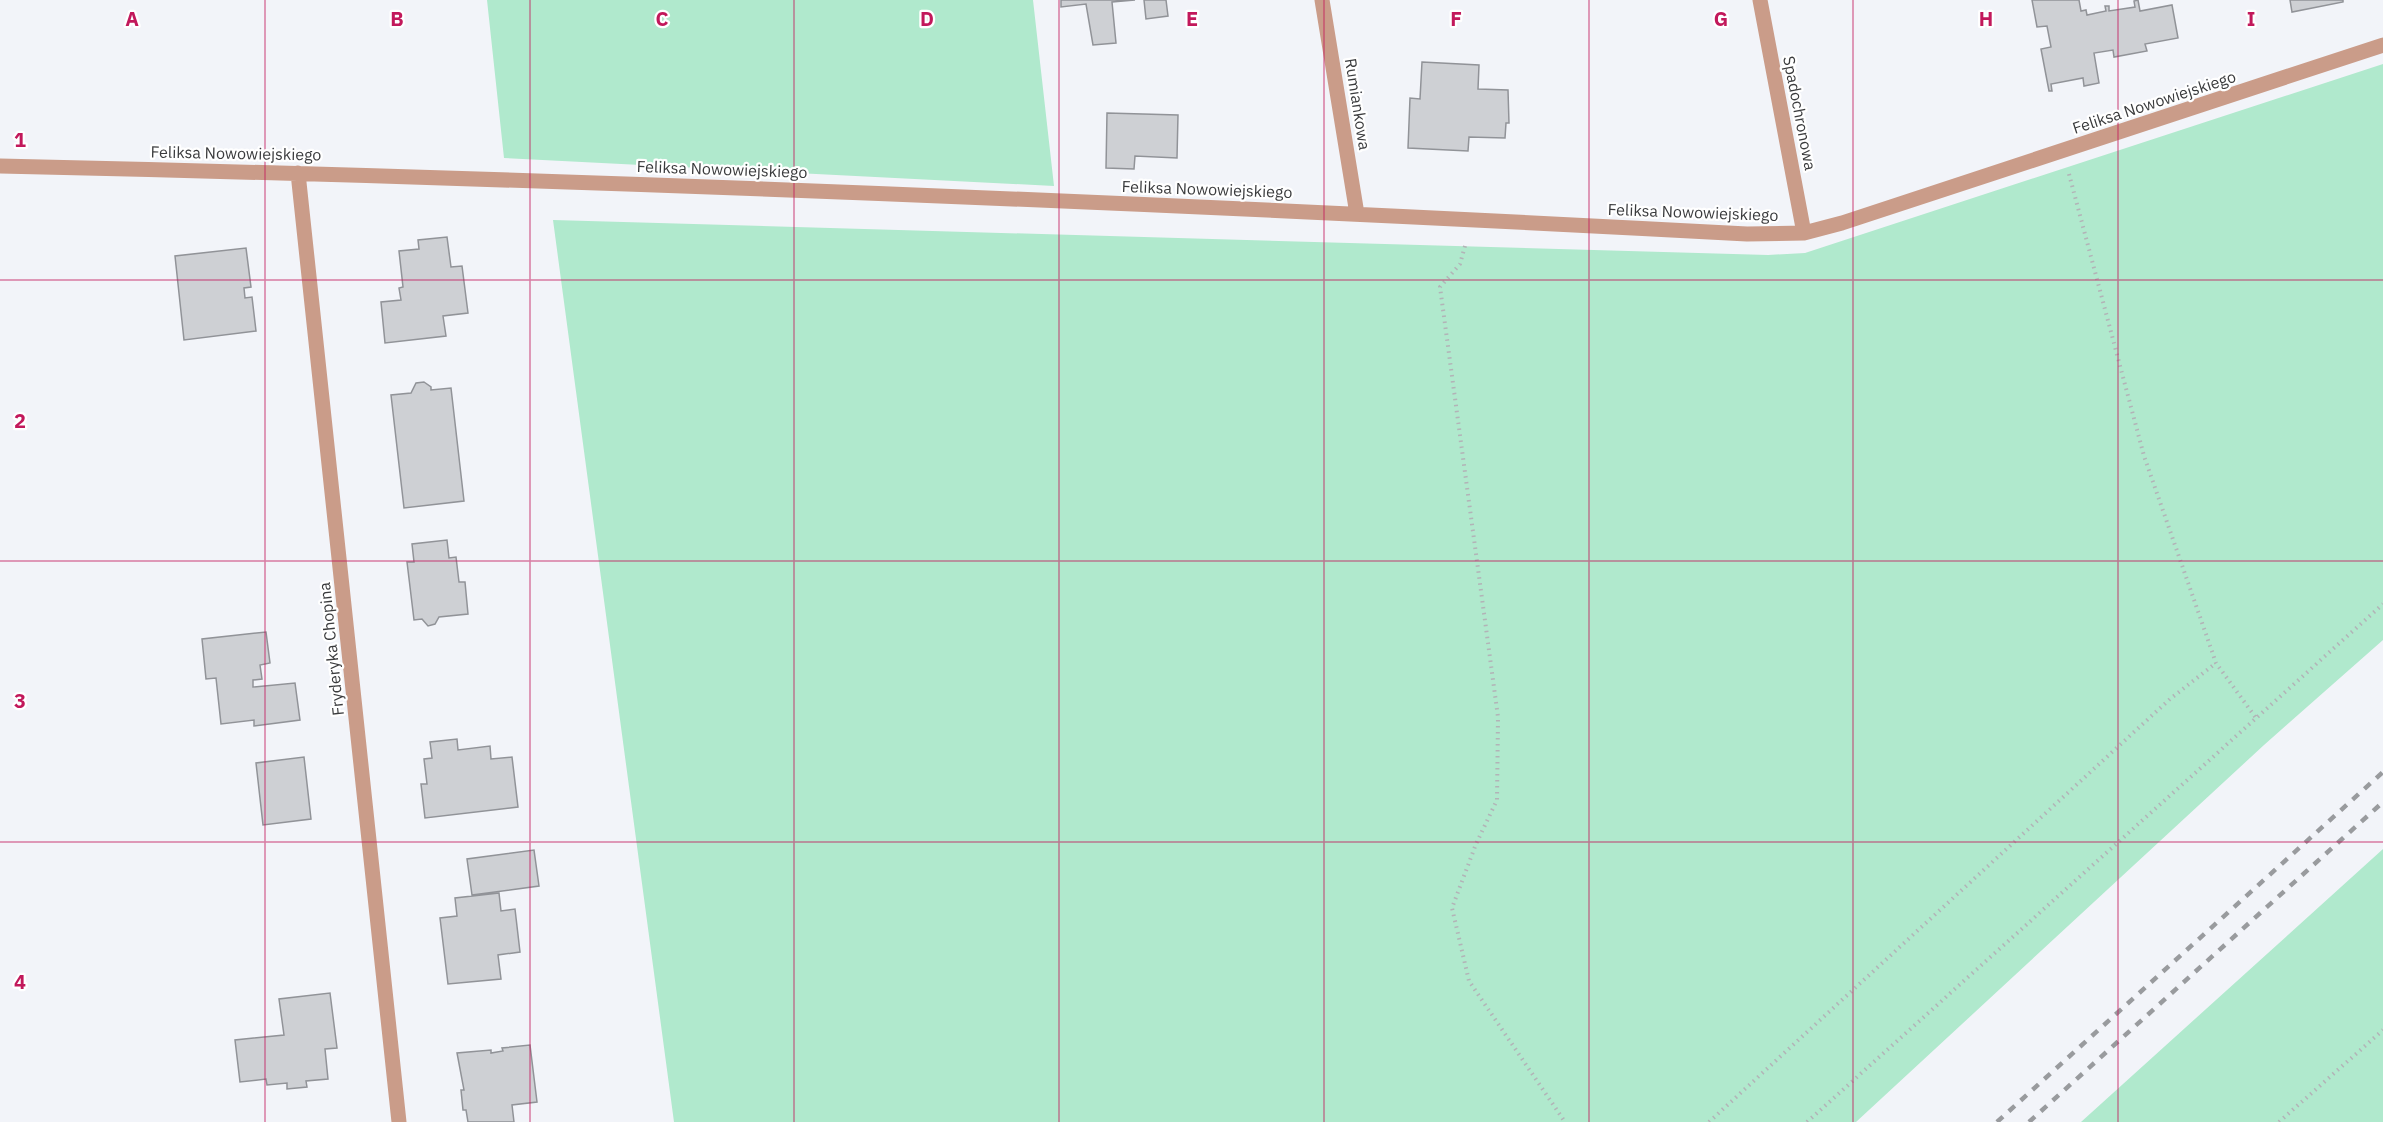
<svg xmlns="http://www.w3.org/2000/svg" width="2383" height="1122" viewBox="0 0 2383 1122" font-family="'IBM Plex Sans',sans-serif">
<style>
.green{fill:#b0e9cd}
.building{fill:#ced0d4;stroke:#919398;stroke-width:1.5}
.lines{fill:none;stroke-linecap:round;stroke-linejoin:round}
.path{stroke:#b2b3b7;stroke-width:4;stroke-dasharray:1.5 4.5;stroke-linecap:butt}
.minor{stroke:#ca9c89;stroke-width:15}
.rail{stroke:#999b9e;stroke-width:4.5;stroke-dasharray:8 8;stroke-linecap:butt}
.grid{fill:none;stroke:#c2185b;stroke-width:1.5;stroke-opacity:0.55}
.labels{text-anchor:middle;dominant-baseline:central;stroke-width:4.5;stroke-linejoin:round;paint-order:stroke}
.street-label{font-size:16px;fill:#3a3b3d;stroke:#fff}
.grid-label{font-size:20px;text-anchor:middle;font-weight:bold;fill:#c2185b;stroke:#fff;stroke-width:4.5;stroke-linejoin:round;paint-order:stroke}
</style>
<rect width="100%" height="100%" fill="#f2f4f9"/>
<path class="green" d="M 487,0 L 1033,0 L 1054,186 L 504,158 Z
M 2383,64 L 2383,640 L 2264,745 L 1856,1122 L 674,1122 L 553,220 L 1768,255 L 1805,253 Z
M 2383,849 L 2383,1122 L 2081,1122 Z"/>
<path class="building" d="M 1061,0 L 1135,0 L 1112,2 L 1116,43 L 1093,45 L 1086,4 L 1061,7 Z
M 1144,0 L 1166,0 L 1168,16 L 1146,19 Z
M 2032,0 L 2079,0 L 2081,11 L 2086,10 L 2087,15 L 2106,11 L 2105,6 L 2109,6 L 2109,11 L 2135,7 L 2134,1 L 2138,0 L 2140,11 L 2172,5 L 2178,38 L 2145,44 L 2147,51 L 2114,57 L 2113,50 L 2094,53 L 2099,83 L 2084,86 L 2083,78 L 2051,84 L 2052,91 L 2049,91 L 2041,49 L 2051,47 L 2047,26 L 2037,27 Z
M 2290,0 L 2343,0 L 2343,2 L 2292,12 Z
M 1422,62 L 1479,65 L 1478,89 L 1508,90 L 1509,123 L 1506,123 L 1505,138 L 1469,137 L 1468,151 L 1408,148 L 1410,98 L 1420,99 Z
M 1107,113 L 1178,115 L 1177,158 L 1135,156 L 1134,169 L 1106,168 Z
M 447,237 L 451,267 L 462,266 L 468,313 L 443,316 L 446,336 L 385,343 L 381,302 L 401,300 L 399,288 L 403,287 L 399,251 L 419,249 L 418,240 Z
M 246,248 L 251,287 L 244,288 L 245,298 L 252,297 L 256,331 L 184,340 L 175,256 Z
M 424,382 L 431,387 L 431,390 L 451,388 L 464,501 L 404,508 L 391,395 L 411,393 L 416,383 Z
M 447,540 L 449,558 L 456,557 L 459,582 L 465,582 L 468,614 L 439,617 L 435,624 L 428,626 L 422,619 L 414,620 L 407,562 L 414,562 L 412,544 Z
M 266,632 L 270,663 L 260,665 L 262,679 L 253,680 L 253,687 L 295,683 L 300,720 L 254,726 L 254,720 L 221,724 L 216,678 L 206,679 L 202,639 Z
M 457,739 L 458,750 L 490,746 L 491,759 L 512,757 L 518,807 L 425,818 L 421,784 L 427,784 L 424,759 L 432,758 L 430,742 Z
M 304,757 L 311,819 L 263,825 L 256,763 Z
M 534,850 L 539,886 L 472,895 L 467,859 Z
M 499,893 L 501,911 L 515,909 L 520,952 L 498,955 L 501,979 L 448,984 L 440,918 L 457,916 L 455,898 Z
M 330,993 L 337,1048 L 325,1049 L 328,1079 L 306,1081 L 307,1087 L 287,1089 L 287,1083 L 267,1085 L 266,1079 L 240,1082 L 235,1040 L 284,1035 L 279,999 Z
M 530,1045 L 537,1102 L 512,1105 L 514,1122 L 468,1122 L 466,1110 L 463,1110 L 461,1090 L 464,1090 L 457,1053 L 491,1050 L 491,1053 L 503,1051 L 502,1048 Z"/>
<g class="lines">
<path class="path" d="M 2069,174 L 2144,456 L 2216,663 L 2256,718
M 1465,246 L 1460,264 L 1440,287 L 1498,717 L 1497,800 L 1476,844 L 1452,908 L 1469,981 L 1565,1122
M 1709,1122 L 2170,699 L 2216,663
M 1807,1122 L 2383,604
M 2279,1122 L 2383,1030"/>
<path class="minor" d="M 1322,0 L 1357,214
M 1760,0 L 1804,233
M 0,166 C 583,179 1165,203 1747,234 L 1804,233 L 1842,223 L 2383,45
M 298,173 L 399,1122"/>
<path class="rail" d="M 1997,1122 L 2383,772
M 2029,1122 L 2383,802"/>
</g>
<path class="grid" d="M 265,0 L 265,1122M 530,0 L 530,1122M 794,0 L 794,1122M 1059,0 L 1059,1122M 1324,0 L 1324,1122M 1589,0 L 1589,1122M 1853,0 L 1853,1122M 2118,0 L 2118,1122M 0,280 L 2383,280M 0,561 L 2383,561M 0,842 L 2383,842"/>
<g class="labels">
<g class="street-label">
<text transform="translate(2154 102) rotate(-18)">Feliksa Nowowiejskiego</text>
<text transform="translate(1358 104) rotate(81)">Rumiankowa</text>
<text transform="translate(1800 113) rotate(79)">Spadochronowa</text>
<text transform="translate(236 153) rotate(1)">Feliksa Nowowiejskiego</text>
<text transform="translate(722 169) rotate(2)">Feliksa Nowowiejskiego</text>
<text transform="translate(1207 189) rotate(2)">Feliksa Nowowiejskiego</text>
<text transform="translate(1693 212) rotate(2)">Feliksa Nowowiejskiego</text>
<text transform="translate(331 649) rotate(-96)">Fryderyka Chopina</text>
</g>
</g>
<g class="grid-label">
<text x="132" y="26">A</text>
<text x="397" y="26">B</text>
<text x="662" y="26">C</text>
<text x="927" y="26">D</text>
<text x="1192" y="26">E</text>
<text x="1456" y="26">F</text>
<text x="1721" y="26">G</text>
<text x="1986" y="26">H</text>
<text x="2251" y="26">I</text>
<text x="20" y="147">1</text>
<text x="20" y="428">2</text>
<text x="20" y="708">3</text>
<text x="20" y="989">4</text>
</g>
</svg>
